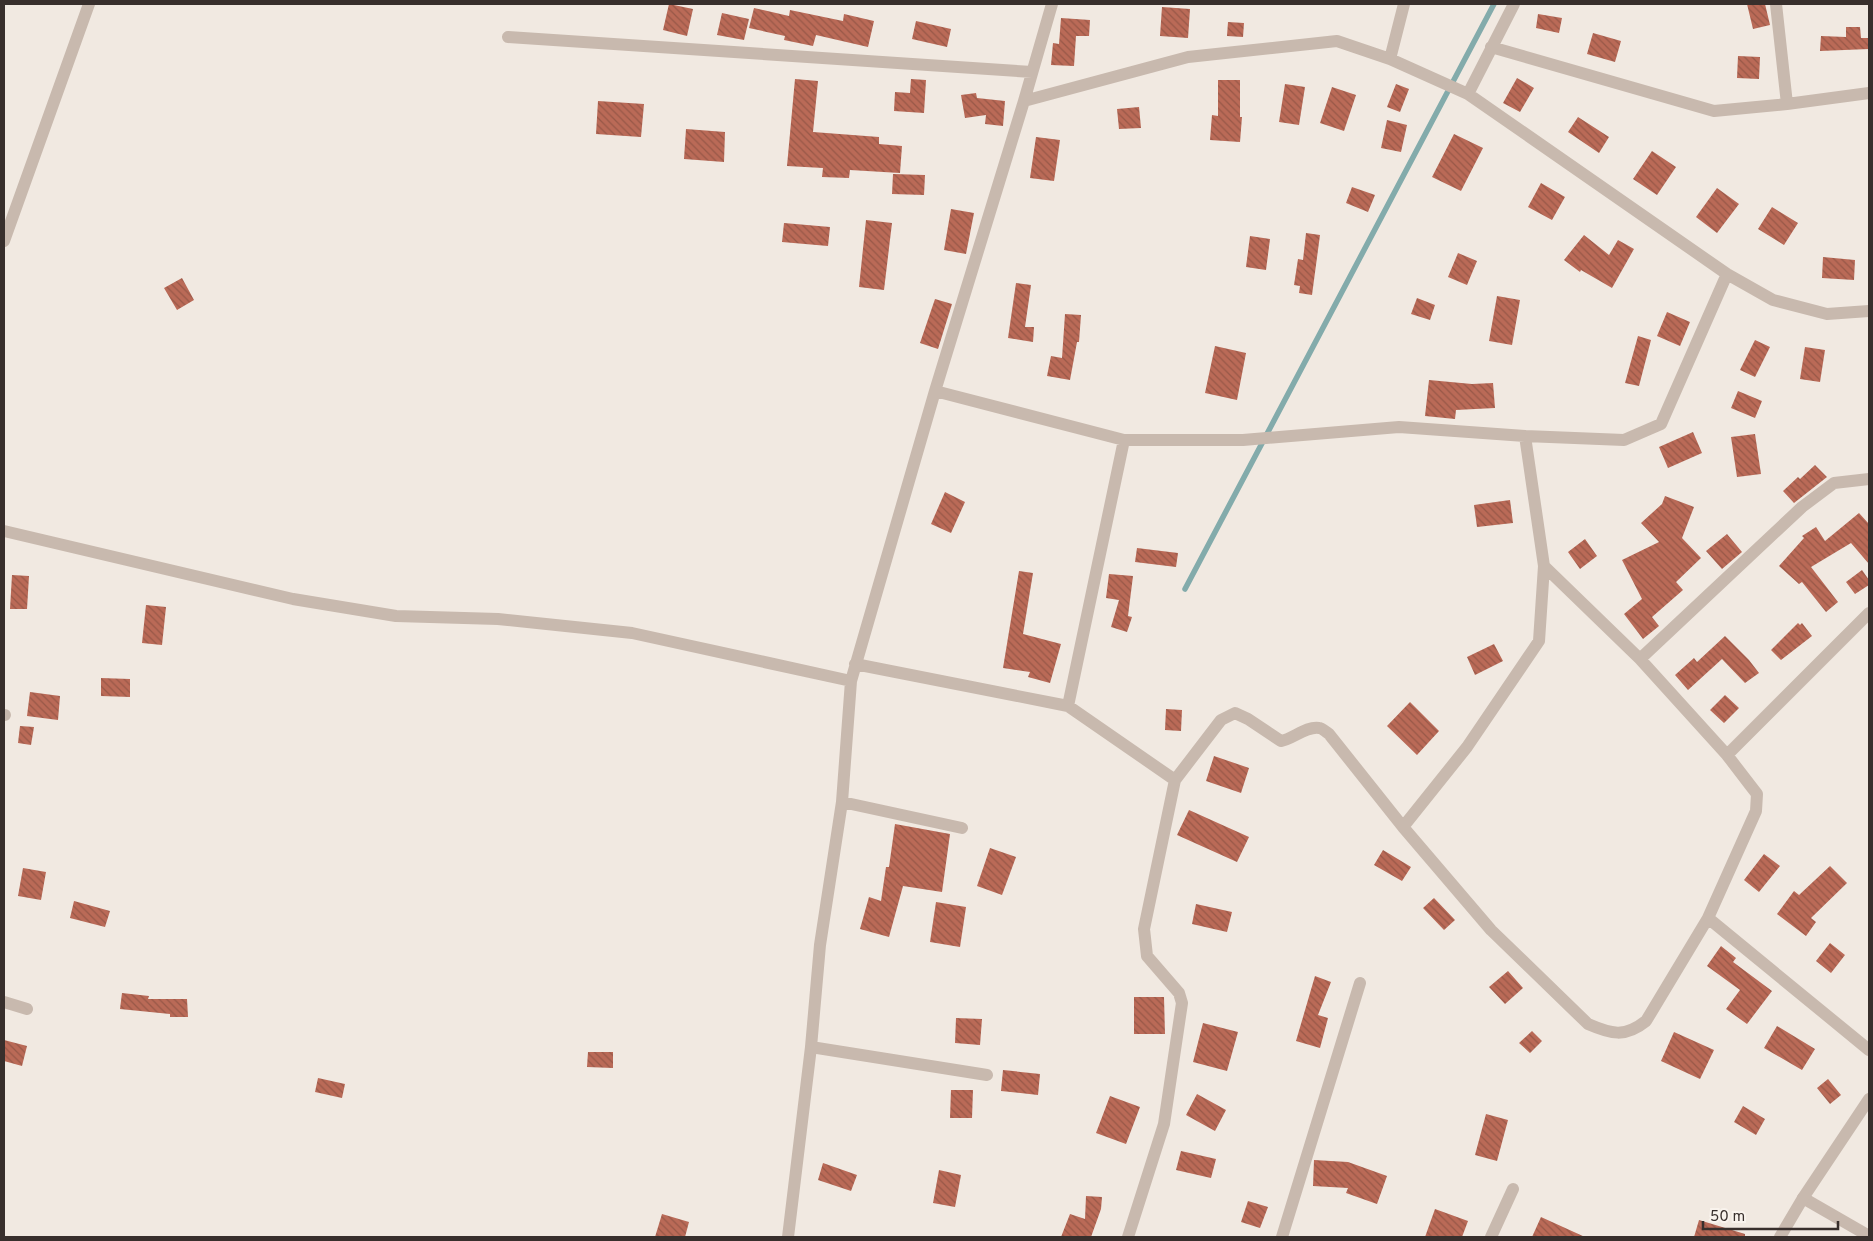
<svg xmlns="http://www.w3.org/2000/svg" width="1873" height="1241" viewBox="0 0 1873 1241" font-family="Overpass,sans-serif">
<style>
.lines{fill:none;stroke-linecap:round;stroke-linejoin:round}
.stream{stroke:#83abab;stroke-width:5.5}
.building{fill:url(#building-back-hatch)}
.minor{stroke:#c8b9ae;stroke-width:12}
.tertiary{stroke:#c8b9ae;stroke-width:12}
</style>
<defs>
<pattern id="building-back-hatch" width="6" height="6" patternUnits="userSpaceOnUse" patternTransform="scale(1.25)"><rect width="6" height="6" fill="#ba6a57"/><path d="M-1 5l2 2M0 0l6 6M5-1l2 2" fill="none" stroke="#985848"/></pattern>
</defs>
<rect width="100%" height="100%" fill="#f1e9e1"/>
<g class="lines">
<path class="stream" d="M 1185,589 L 1494,4"/>
</g>
<path class="building" d="M 669,4 L 693,9 L 687,36 L 663,30 Z
M 1747,4 L 1765,4 L 1770,25 L 1753,29 Z
M 1162,7 L 1190,9 L 1188,38 L 1160,36 Z
M 754,8 L 789,16 L 790,10 L 843,21 L 844,14 L 874,21 L 868,47 L 816,35 L 813,46 L 784,40 L 785,36 L 749,28 Z
M 722,13 L 749,19 L 744,40 L 717,35 Z
M 1538,14 L 1562,18 L 1559,33 L 1536,28 Z
M 1061,18 L 1090,20 L 1089,36 L 1076,36 L 1074,66 L 1051,65 L 1053,43 L 1059,44 Z
M 916,21 L 951,29 L 947,47 L 912,39 Z
M 1228,22 L 1244,23 L 1243,37 L 1227,36 Z
M 1846,27 L 1860,27 L 1861,38 L 1869,38 L 1869,49 L 1820,51 L 1821,36 L 1846,37 Z
M 1593,33 L 1621,41 L 1615,62 L 1587,54 Z
M 1738,56 L 1760,57 L 1759,79 L 1737,78 Z
M 1517,78 L 1534,88 L 1520,112 L 1503,103 Z
M 795,79 L 818,81 L 813,132 L 879,137 L 879,144 L 902,146 L 900,173 L 850,170 L 849,178 L 822,177 L 823,168 L 787,166 Z
M 911,79 L 926,80 L 924,113 L 894,111 L 895,92 L 910,93 Z
M 1218,80 L 1240,80 L 1240,117 L 1242,117 L 1240,142 L 1210,140 L 1212,115 L 1218,116 Z
M 1285,84 L 1305,87 L 1299,125 L 1279,122 Z
M 1396,84 L 1409,89 L 1400,112 L 1387,107 Z
M 1332,87 L 1356,95 L 1344,131 L 1320,123 Z
M 976,93 L 977,98 L 1005,101 L 1003,126 L 985,124 L 986,115 L 965,118 L 961,95 Z
M 598,101 L 644,104 L 641,137 L 596,134 Z
M 1139,107 L 1141,128 L 1119,129 L 1117,109 Z
M 1578,117 L 1609,137 L 1599,153 L 1568,132 Z
M 1387,120 L 1407,125 L 1401,152 L 1381,148 Z
M 686,129 L 725,132 L 724,162 L 684,159 Z
M 1454,134 L 1483,148 L 1461,191 L 1432,177 Z
M 1036,137 L 1060,140 L 1054,181 L 1030,178 Z
M 1652,151 L 1676,167 L 1657,195 L 1633,179 Z
M 893,174 L 925,175 L 924,195 L 892,194 Z
M 1541,183 L 1565,197 L 1552,220 L 1528,207 Z
M 1352,187 L 1375,195 L 1368,212 L 1346,203 Z
M 1717,188 L 1739,204 L 1717,233 L 1696,217 Z
M 1772,207 L 1798,223 L 1784,245 L 1758,229 Z
M 951,209 L 974,213 L 966,254 L 944,250 Z
M 866,220 L 892,223 L 884,290 L 859,287 Z
M 784,223 L 830,227 L 828,246 L 782,242 Z
M 1306,233 L 1320,235 L 1312,295 L 1299,293 L 1300,286 L 1294,285 L 1298,259 L 1303,260 Z
M 1584,235 L 1609,255 L 1618,240 L 1634,249 L 1612,288 L 1581,270 L 1580,272 L 1564,260 Z
M 1250,236 L 1270,239 L 1266,270 L 1246,267 Z
M 1458,253 L 1477,261 L 1467,285 L 1448,277 Z
M 1823,257 L 1855,260 L 1854,280 L 1822,278 Z
M 182,278 L 194,300 L 177,310 L 164,288 Z
M 1016,283 L 1031,285 L 1025,327 L 1034,327 L 1033,342 L 1008,338 Z
M 1497,296 L 1520,300 L 1512,345 L 1489,341 Z
M 1417,298 L 1435,305 L 1430,320 L 1411,314 Z
M 935,299 L 952,304 L 938,349 L 920,343 Z
M 1667,312 L 1690,322 L 1680,346 L 1657,336 Z
M 1065,314 L 1081,315 L 1079,342 L 1077,342 L 1070,380 L 1047,376 L 1051,356 L 1062,358 Z
M 1638,336 L 1651,340 L 1639,386 L 1625,383 Z
M 1755,340 L 1770,347 L 1755,377 L 1740,370 Z
M 1215,346 L 1246,353 L 1237,400 L 1205,393 Z
M 1805,347 L 1825,350 L 1820,382 L 1800,379 Z
M 1429,380 L 1472,384 L 1493,383 L 1495,408 L 1456,410 L 1455,419 L 1425,416 Z
M 1738,391 L 1762,401 L 1755,418 L 1731,408 Z
M 1693,432 L 1702,453 L 1668,468 L 1659,447 Z
M 1755,434 L 1761,474 L 1737,477 L 1731,437 Z
M 1815,465 L 1827,477 L 1794,503 L 1783,491 L 1798,477 L 1800,479 Z
M 945,492 L 965,502 L 951,533 L 931,524 Z
M 1665,496 L 1694,507 L 1682,538 L 1701,558 L 1676,582 L 1683,590 L 1652,617 L 1659,626 L 1643,639 L 1624,614 L 1642,599 L 1622,560 L 1659,542 L 1641,523 L 1662,504 Z
M 1510,500 L 1513,523 L 1477,527 L 1474,505 Z
M 1859,513 L 1869,524 L 1869,564 L 1851,543 L 1811,567 L 1838,602 L 1826,612 L 1802,582 L 1799,584 L 1779,566 L 1804,538 L 1802,536 L 1816,527 L 1825,541 Z
M 1727,534 L 1742,552 L 1722,569 L 1706,551 Z
M 1585,539 L 1597,556 L 1580,569 L 1568,552 Z
M 1137,548 L 1178,553 L 1176,567 L 1135,562 Z
M 1862,570 L 1869,580 L 1869,585 L 1855,594 L 1846,582 Z
M 1019,571 L 1033,573 L 1023,634 L 1061,644 L 1050,683 L 1028,677 L 1030,672 L 1003,668 Z
M 1109,574 L 1133,576 L 1128,616 L 1132,617 L 1127,632 L 1111,627 L 1119,600 L 1106,598 Z
M 12,575 L 29,576 L 27,609 L 10,609 Z
M 146,605 L 166,607 L 162,645 L 142,643 Z
M 1798,623 L 1800,625 L 1802,623 L 1812,636 L 1781,660 L 1771,650 Z
M 1725,636 L 1749,660 L 1759,673 L 1745,683 L 1722,659 L 1688,690 L 1675,675 L 1694,658 L 1697,662 Z
M 1494,644 L 1503,661 L 1475,675 L 1467,657 Z
M 101,678 L 130,679 L 130,697 L 101,696 Z
M 30,692 L 60,696 L 58,720 L 27,716 Z
M 1725,695 L 1739,708 L 1724,723 L 1710,710 Z
M 1410,702 L 1439,731 L 1417,755 L 1387,726 Z
M 1166,709 L 1182,710 L 1181,731 L 1165,730 Z
M 20,726 L 34,727 L 31,745 L 18,743 Z
M 1214,756 L 1249,768 L 1241,793 L 1206,781 Z
M 1189,810 L 1249,837 L 1237,862 L 1177,835 Z
M 895,824 L 950,834 L 942,892 L 903,886 L 889,937 L 860,929 L 869,897 L 881,901 L 886,867 L 889,867 Z
M 990,848 L 1016,857 L 1002,895 L 977,886 Z
M 1383,850 L 1411,867 L 1402,881 L 1374,865 Z
M 1764,854 L 1780,866 L 1759,892 L 1744,880 Z
M 1830,866 L 1847,883 L 1811,918 L 1816,922 L 1806,936 L 1777,914 L 1794,891 L 1799,895 Z
M 23,868 L 46,872 L 41,900 L 18,896 Z
M 1434,898 L 1455,920 L 1444,930 L 1423,908 Z
M 74,901 L 110,911 L 105,927 L 70,918 Z
M 936,902 L 966,907 L 960,947 L 930,942 Z
M 1196,904 L 1232,912 L 1227,932 L 1192,924 Z
M 1830,943 L 1845,955 L 1831,973 L 1816,961 Z
M 1721,946 L 1736,958 L 1733,962 L 1772,991 L 1747,1024 L 1726,1009 L 1740,990 L 1707,966 Z
M 1508,971 L 1523,988 L 1505,1004 L 1489,987 Z
M 1315,976 L 1331,982 L 1318,1015 L 1328,1018 L 1320,1048 L 1296,1041 Z
M 122,993 L 149,996 L 148,999 L 187,999 L 188,1017 L 170,1017 L 170,1014 L 120,1009 Z
M 1134,997 L 1164,997 L 1165,1034 L 1134,1034 Z
M 956,1018 L 982,1019 L 980,1045 L 955,1043 Z
M 1203,1023 L 1238,1032 L 1227,1071 L 1193,1062 Z
M 1777,1026 L 1815,1049 L 1802,1070 L 1764,1048 Z
M 1532,1031 L 1542,1041 L 1530,1053 L 1519,1043 Z
M 1674,1032 L 1714,1050 L 1700,1079 L 1661,1061 Z
M 4,1040 L 27,1046 L 22,1066 L 4,1061 Z
M 588,1052 L 613,1052 L 613,1068 L 587,1067 Z
M 1003,1070 L 1040,1074 L 1038,1095 L 1001,1091 Z
M 318,1078 L 345,1084 L 342,1098 L 315,1092 Z
M 1828,1079 L 1841,1095 L 1830,1104 L 1817,1088 Z
M 951,1090 L 973,1090 L 972,1118 L 950,1118 Z
M 1197,1094 L 1226,1110 L 1215,1131 L 1186,1115 Z
M 1110,1096 L 1140,1107 L 1126,1144 L 1096,1133 Z
M 1743,1106 L 1765,1119 L 1756,1135 L 1734,1122 Z
M 1486,1114 L 1508,1120 L 1497,1161 L 1475,1155 Z
M 1181,1151 L 1216,1159 L 1211,1178 L 1176,1170 Z
M 1314,1160 L 1348,1162 L 1387,1176 L 1377,1204 L 1346,1193 L 1348,1188 L 1313,1186 Z
M 823,1163 L 857,1175 L 851,1191 L 818,1180 Z
M 939,1170 L 961,1175 L 955,1207 L 933,1203 Z
M 1086,1196 L 1102,1197 L 1101,1209 L 1091,1237 L 1061,1237 L 1070,1214 L 1085,1219 Z
M 1248,1201 L 1268,1207 L 1260,1228 L 1241,1222 Z
M 1435,1209 L 1468,1221 L 1462,1237 L 1425,1237 Z
M 662,1214 L 689,1222 L 685,1237 L 655,1237 Z
M 1541,1217 L 1585,1237 L 1532,1237 Z
M 1699,1220 L 1745,1234 L 1745,1237 L 1694,1237 Z"/>
<g class="lines">
<path class="minor" d="M 508,37 L 1032,72
M 1491,47 L 1714,111 L 1787,104 L 1776,4
M 1390,59 L 1404,4
M 1468,94 L 1514,4
M 1024,101 L 1052,4
M 1787,104 L 1869,93
M 4,241 L 89,4
M 935,391 L 1124,440 L 1243,440 L 1399,427 L 1525,436 L 1544,566 L 1539,641 L 1467,747 L 1403,827
M 1525,436 L 1624,440 L 1661,424 L 1727,274
M 4,531 L 293,599 L 396,616 L 498,619 L 632,633 L 851,681
M 1544,566 L 1640,659 L 1802,507 L 1834,483 L 1869,479
M 1640,659 L 1727,755 L 1750,785 L 1757,794 L 1756,811 L 1708,918
M 855,664 L 1068,706 L 1175,780 L 1144,929 L 1147,956 L 1179,993 L 1182,1003 L 1164,1124 L 1128,1237
M 1068,706 L 1124,440
M 4,715 L 5,715
M 1727,755 L 1869,613
M 1175,780 L 1221,720 L 1235,713 L 1248,719 L 1281,741 C 1293,739 1306,726 1319,728 C 1322,728 1326,732 1329,734 L 1403,827 L 1491,930 L 1588,1024 C 1611,1034 1625,1038 1646,1021 L 1708,918 L 1869,1050
M 842,802 L 962,828
M 4,1002 L 27,1009
M 811,1047 L 987,1075
M 1803,1198 L 1869,1236
M 788,1237 L 811,1047 L 820,945 L 842,802 L 851,681 L 935,391 L 1024,101 L 1188,57 L 1337,41 L 1390,59 L 1468,94 L 1727,274 L 1773,300 L 1827,314 L 1869,311
M 1282,1237 L 1360,983
M 1491,1237 L 1513,1189"/>
<path class="tertiary" d="M 1780,1237 L 1803,1198 L 1869,1099"/>
</g>
<rect width="1873" height="1241" fill="none" stroke="#382f2c" stroke-width="10"/>
<path d="M1703 1221v8h135v-8" fill="none" stroke="#382f2c" stroke-width="2.5"/>
<text x="1710" y="1221" font-size="15" fill="#382f2c" stroke="#f9f3ed" stroke-width="4" paint-order="stroke">50 m</text>
</svg>
